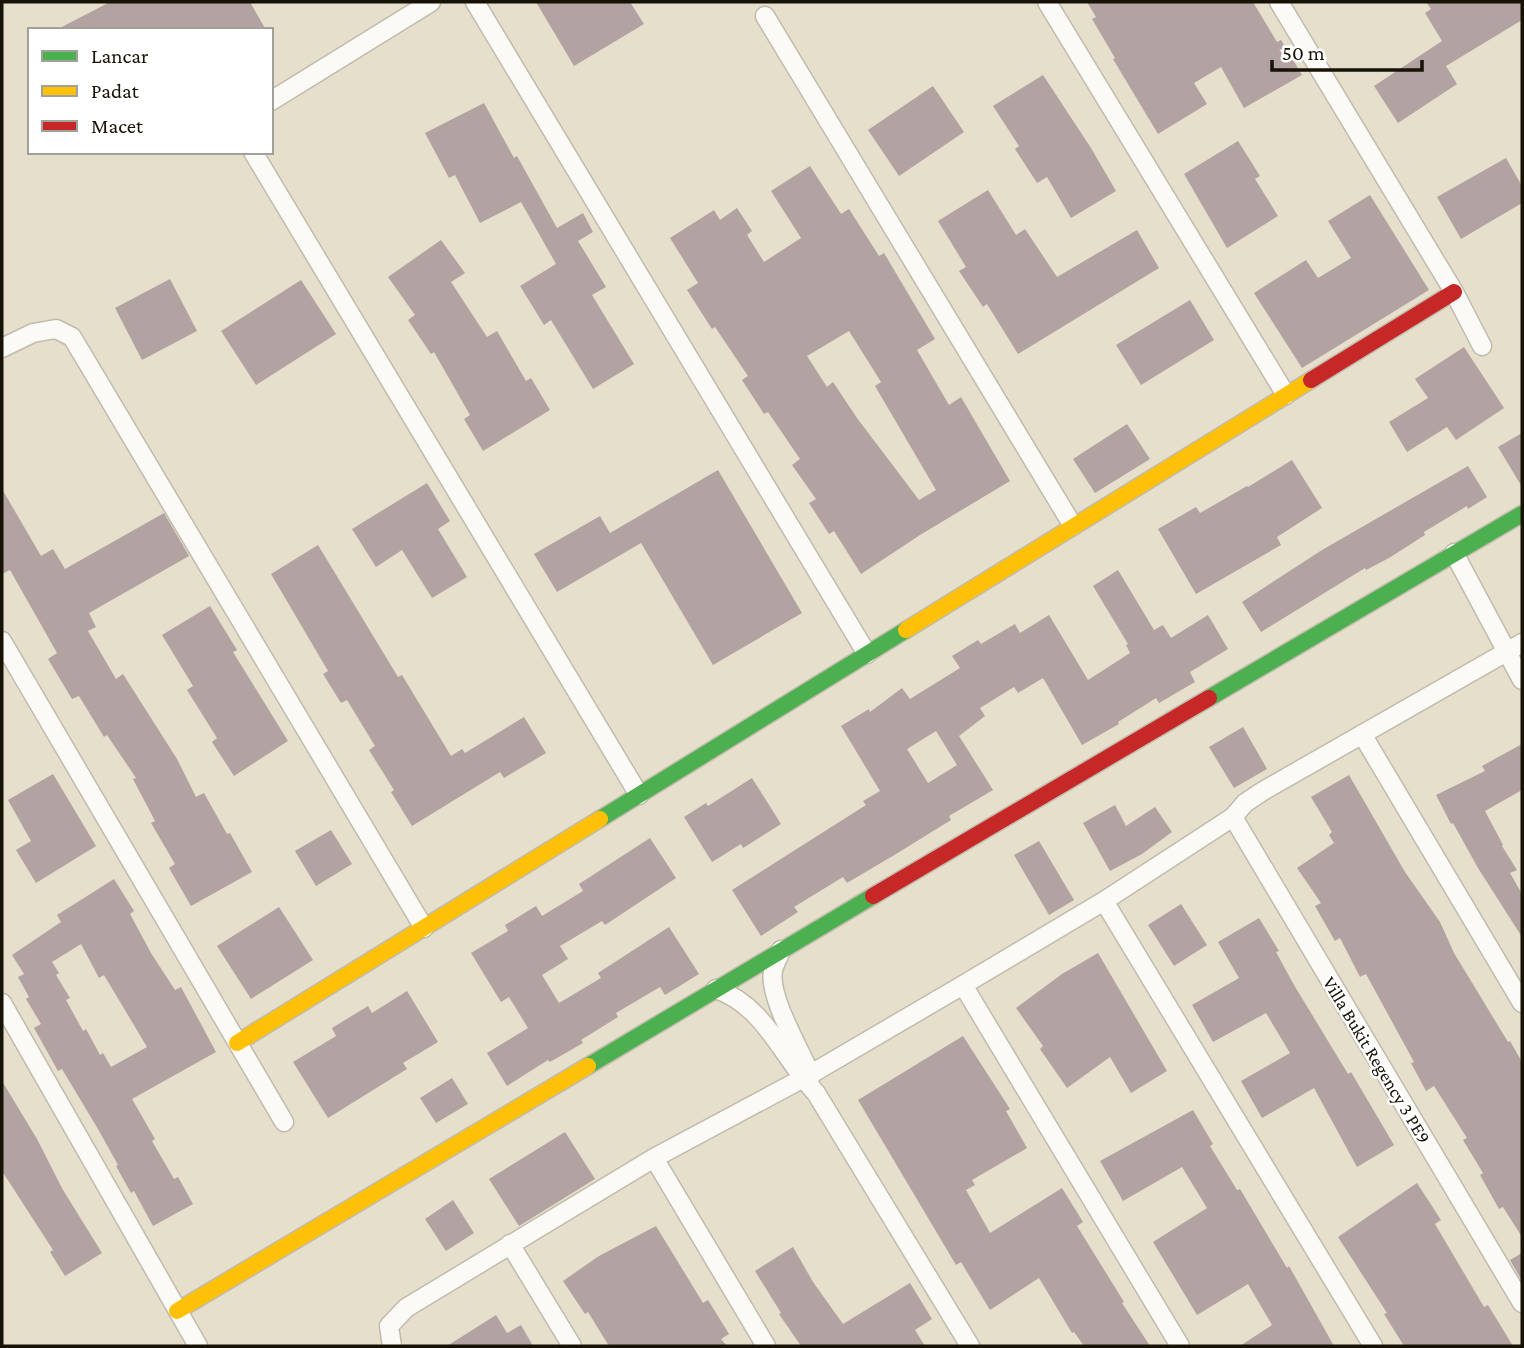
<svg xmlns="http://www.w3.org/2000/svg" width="1524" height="1348" viewBox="0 0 1524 1348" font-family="'Crimson Pro',serif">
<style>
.building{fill:#b2a2a1;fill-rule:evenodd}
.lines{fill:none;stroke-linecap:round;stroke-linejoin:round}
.street-casing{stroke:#c0bbac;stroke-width:21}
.fast-casing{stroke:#c0bbac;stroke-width:19}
.slow-casing{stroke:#c0bbac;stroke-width:19}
.jam-casing{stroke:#c0bbac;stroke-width:19}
.street{stroke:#fbfaf7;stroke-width:18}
.fast{stroke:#4caf50;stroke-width:16}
.slow{stroke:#ffc107;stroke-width:16}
.jam{stroke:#c62828;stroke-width:16}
.labels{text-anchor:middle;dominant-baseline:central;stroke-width:5;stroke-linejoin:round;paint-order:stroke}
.street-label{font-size:19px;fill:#171206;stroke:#fff}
</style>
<rect width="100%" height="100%" fill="#e6dfcc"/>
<path class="building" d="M 110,2 L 250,2 L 266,30 L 56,30 Z
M 536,2 L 630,2 L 644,24 L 574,66 Z
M 1087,2 L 1253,2 L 1277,42 L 1281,40 L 1302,75 L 1244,108 L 1221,67 L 1194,83 L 1207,104 L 1158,134 L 1113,59 L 1115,58 L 1092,19 L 1096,17 Z
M 1426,2 L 1522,2 L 1522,20 L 1446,66 L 1457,84 L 1398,123 L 1374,86 L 1442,41 L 1425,13 L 1431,9 Z
M 1043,75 L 1091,148 L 1116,191 L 1071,218 L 1047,177 L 1037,183 L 1015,149 L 1019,146 L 993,106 Z
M 933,86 L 964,132 L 899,176 L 868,130 Z
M 484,103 L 514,158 L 517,156 L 557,228 L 583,213 L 593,232 L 578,241 L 606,287 L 592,295 L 634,364 L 593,389 L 551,320 L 544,325 L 520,286 L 556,264 L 521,202 L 480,223 L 455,175 L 449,178 L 425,133 Z
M 1238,141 L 1260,176 L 1255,179 L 1278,216 L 1227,248 L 1184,174 Z
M 1506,158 L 1522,186 L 1522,203 L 1461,239 L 1437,197 Z
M 810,166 L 841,214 L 849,209 L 879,256 L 884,253 L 935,339 L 917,350 L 949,405 L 961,397 L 1010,481 L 920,535 L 861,574 L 834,531 L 829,534 L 809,503 L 816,499 L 792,465 L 800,459 L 768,412 L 764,414 L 742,380 L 748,376 L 715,327 L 712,329 L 687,290 L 698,283 L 670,238 L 714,210 L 720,220 L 737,208 L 752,231 L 747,235 L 764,262 L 801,238 L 771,191 ZM 849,331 L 881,382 L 875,386 L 936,490 L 919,500 L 857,418 L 833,382 L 827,387 L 807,356 Z
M 988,190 L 1016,235 L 1025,229 L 1057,277 L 1137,230 L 1159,268 L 1018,354 L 987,304 L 983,307 L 959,271 L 966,267 L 938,221 Z
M 1370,195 L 1429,290 L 1302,368 L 1254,293 L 1306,260 L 1318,278 L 1351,258 L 1328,221 Z
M 441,240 L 465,273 L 451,282 L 487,337 L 497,331 L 526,381 L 531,378 L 550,410 L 483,451 L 464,419 L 470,415 L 434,352 L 431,354 L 408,320 L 415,315 L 388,277 Z
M 170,279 L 197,331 L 142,360 L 115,308 Z
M 301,280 L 336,334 L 256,385 L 221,331 Z
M 1190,300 L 1214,340 L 1141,385 L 1116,345 Z
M 1464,347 L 1504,408 L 1456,440 L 1447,427 L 1407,452 L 1389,422 L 1428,398 L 1415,379 Z
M 1127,424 L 1150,459 L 1095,493 L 1073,459 Z
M 1522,433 L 1522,487 L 1498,447 Z
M 1292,460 L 1322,508 L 1277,537 L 1281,545 L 1196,594 L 1158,529 L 1196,507 L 1200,513 L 1247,486 L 1248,487 Z
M 1468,466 L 1487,497 L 1468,509 L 1467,506 L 1424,532 L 1425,535 L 1389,558 L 1366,570 L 1365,568 L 1261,632 L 1242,602 L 1322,550 Z
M 718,470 L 802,613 L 713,665 L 641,543 L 557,592 L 534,554 L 600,516 L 610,533 Z
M 427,483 L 450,521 L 438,529 L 467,577 L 432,598 L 402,550 L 376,567 L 352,529 Z
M 2,489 L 41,556 L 53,549 L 65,569 L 164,513 L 189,556 L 89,613 L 96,627 L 88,631 L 116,679 L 123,674 L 177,759 L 196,797 L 204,793 L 227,834 L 230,833 L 252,872 L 191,906 L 169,868 L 175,864 L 151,823 L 155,821 L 133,779 L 136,778 L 107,735 L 104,737 L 79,696 L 72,699 L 48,659 L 57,653 L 10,570 L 2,574 Z
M 318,545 L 398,677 L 402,675 L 451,756 L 462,749 L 465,753 L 524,717 L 546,753 L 504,778 L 500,772 L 412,826 L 391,792 L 394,790 L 369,750 L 375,746 L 347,700 L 341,703 L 323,674 L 328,671 L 271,574 Z
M 1118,570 L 1154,630 L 1163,625 L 1171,638 L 1208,615 L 1228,649 L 1190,672 L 1195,682 L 1159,703 L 1156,698 L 1118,722 L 1119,724 L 1082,745 L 1043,678 L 1018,693 L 1014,687 L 980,708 L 985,716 L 959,736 L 993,790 L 949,816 L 951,820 L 896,854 L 847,883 L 843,877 L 794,907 L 798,912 L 761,936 L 732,890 L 866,805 L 863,801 L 880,791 L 841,726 L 869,709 L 870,712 L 902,688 L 910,699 L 931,686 L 960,668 L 952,656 L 978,640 L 981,644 L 1015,624 L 1020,633 L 1049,615 L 1088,680 L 1130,653 L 1126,645 L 1128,644 L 1093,586 ZM 936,731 L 957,765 L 928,783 L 907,749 Z
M 210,606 L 237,650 L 233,652 L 288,741 L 234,776 L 212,742 L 217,738 L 187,690 L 193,686 L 162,635 Z
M 1243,727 L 1267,769 L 1234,788 L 1209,747 Z
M 1522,744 L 1522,790 L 1485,811 L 1503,845 L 1502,846 L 1517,870 L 1510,873 L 1522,894 L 1522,937 L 1478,868 L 1453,823 L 1451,824 L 1436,795 L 1485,771 L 1482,766 Z
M 53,774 L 96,846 L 36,883 L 16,850 L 31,841 L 8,800 Z
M 1349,775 L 1405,872 L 1440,922 L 1454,953 L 1508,1042 L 1510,1041 L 1522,1062 L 1522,1237 L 1503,1207 L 1499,1209 L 1480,1175 L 1483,1173 L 1463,1140 L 1467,1138 L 1434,1086 L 1426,1091 L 1411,1063 L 1414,1062 L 1366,974 L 1360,977 L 1340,938 L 1335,941 L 1315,906 L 1321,903 L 1297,868 L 1334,843 L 1329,835 L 1332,832 L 1311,797 Z
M 752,778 L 781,824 L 743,848 L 741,844 L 712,862 L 684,817 L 706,803 L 708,806 Z
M 1115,805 L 1126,826 L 1155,807 L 1172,832 L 1142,854 L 1110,871 L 1083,823 Z
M 331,830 L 352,864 L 316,886 L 295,851 Z
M 650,838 L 676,878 L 605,925 L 602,921 L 560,946 L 568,959 L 542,975 L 559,1003 L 601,978 L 598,973 L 669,927 L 699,974 L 665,995 L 660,987 L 616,1013 L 618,1017 L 581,1040 L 583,1043 L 550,1062 L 548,1060 L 507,1086 L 487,1053 L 528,1028 L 509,997 L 501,1002 L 471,953 L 508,931 L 505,925 L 536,906 L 542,916 L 583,891 L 579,884 Z
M 1039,841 L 1074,900 L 1049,915 L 1014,855 Z
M 114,879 L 134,911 L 130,914 L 151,953 L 175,990 L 181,987 L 216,1052 L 132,1099 L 155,1139 L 152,1141 L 174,1179 L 178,1177 L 193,1204 L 153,1226 L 134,1191 L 131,1193 L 116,1166 L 118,1165 L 98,1129 L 62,1069 L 58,1071 L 34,1028 L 41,1024 L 26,999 L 29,997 L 18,977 L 24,974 L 12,955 L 61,922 L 57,915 ZM 81,944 L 99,978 L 104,975 L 147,1047 L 111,1067 L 103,1053 L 100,1055 L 86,1029 L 83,1031 L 66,1000 L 70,998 L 56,975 L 59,973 L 52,962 Z
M 1181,904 L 1207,945 L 1174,966 L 1148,925 Z
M 279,907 L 313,960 L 251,999 L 217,946 Z
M 1259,918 L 1279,951 L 1276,952 L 1294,985 L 1348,1074 L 1351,1072 L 1394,1145 L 1357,1167 L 1314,1088 L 1262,1118 L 1241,1081 L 1290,1053 L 1266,1013 L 1213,1042 L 1192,1005 L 1239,978 L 1218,942 Z
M 1098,953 L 1167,1071 L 1131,1093 L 1110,1057 L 1067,1088 L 1040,1049 L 1043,1046 L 1016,1008 L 1062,974 Z
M 407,991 L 438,1042 L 403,1063 L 407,1069 L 328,1118 L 293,1062 L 336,1036 L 332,1028 L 368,1006 L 372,1013 Z
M 963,1036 L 1010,1109 L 1006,1111 L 1027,1148 L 972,1180 L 975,1185 L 966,1190 L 990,1233 L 1062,1188 L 1083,1222 L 1077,1226 L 1124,1302 L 1122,1303 L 1150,1346 L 1084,1346 L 1074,1332 L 1072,1333 L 1039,1278 L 990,1310 L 961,1262 L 956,1265 L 858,1100 Z
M 452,1078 L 468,1104 L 436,1123 L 420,1098 Z
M 2,1081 L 37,1139 L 63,1190 L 102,1253 L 65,1276 L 50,1252 L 53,1250 L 2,1171 Z
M 1193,1110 L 1213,1144 L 1210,1146 L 1237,1190 L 1240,1189 L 1287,1268 L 1289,1266 L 1334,1346 L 1240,1346 L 1272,1325 L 1248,1284 L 1197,1315 L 1153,1242 L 1207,1208 L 1182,1167 L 1123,1201 L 1100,1161 Z
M 565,1132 L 595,1179 L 519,1226 L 489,1179 Z
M 1417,1183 L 1441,1220 L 1435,1224 L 1484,1307 L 1488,1305 L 1513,1346 L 1404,1346 L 1384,1314 L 1387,1313 L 1338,1237 Z
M 453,1200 L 474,1233 L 446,1251 L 425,1219 Z
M 656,1226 L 703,1303 L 708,1300 L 729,1334 L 721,1339 L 727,1346 L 609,1346 L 588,1312 L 585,1314 L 563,1281 L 599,1256 Z
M 793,1247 L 813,1282 L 843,1324 L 910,1283 L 932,1319 L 915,1330 L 925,1346 L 801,1346 L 779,1314 L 781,1313 L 755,1271 Z
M 1522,1253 L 1522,1281 L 1510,1260 Z
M 496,1315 L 507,1333 L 521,1325 L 533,1346 L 447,1346 Z"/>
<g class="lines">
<g class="street-casing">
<path id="street" d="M 475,2 L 867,654
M 1047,2 L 1286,395
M 1279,2 L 1454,292 L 1482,346
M 765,16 L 1073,526
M 271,101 L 431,2
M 253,152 L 639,795
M 2,348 L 33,333 L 56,329 L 72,337 L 424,928
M 1454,553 L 1522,680
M 2,641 L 284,1122
M 1362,734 L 1522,1003
M 1233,817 L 1522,1303
M 1104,901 L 1373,1346
M 781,950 C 779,957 774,964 773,971 C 768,997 801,1051 811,1076
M 963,985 L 1180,1346
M 716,989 C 765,1006 782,1057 816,1093 L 970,1346
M 2,1003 L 198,1346
M 654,1158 L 766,1346
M 510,1244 L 572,1346
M 392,1346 L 389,1326 L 406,1308 L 654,1158 L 811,1074 L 963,985 L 1104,901 L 1233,817 L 1245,803 L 1263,791 L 1522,643"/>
</g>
<g class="fast-casing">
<path id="fast" d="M 1209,698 L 1522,514
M 600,819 L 906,630
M 588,1066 L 873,896"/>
</g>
<g class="slow-casing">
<path id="slow" d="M 906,630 L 1311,380
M 237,1043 L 600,819
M 177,1311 L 588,1066"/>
</g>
<g class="jam-casing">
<path id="jam" d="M 1311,380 L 1454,292
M 873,896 L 1209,698"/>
</g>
<use href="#street" class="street"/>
<use href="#fast" class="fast"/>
<use href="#slow" class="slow"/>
<use href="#jam" class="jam"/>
</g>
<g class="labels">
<g class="street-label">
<text transform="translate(1377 1060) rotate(59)">Villa Bukit Regency 3 PE9</text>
</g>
</g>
<rect width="1524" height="1348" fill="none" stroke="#171206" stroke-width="7"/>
<rect x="28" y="28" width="245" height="126" fill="#ffffff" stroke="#a2a09b" stroke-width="2"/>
<rect x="42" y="51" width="35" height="10" fill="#4caf50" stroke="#a2a09b" stroke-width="2"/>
<text x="91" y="63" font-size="21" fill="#171206">Lancar</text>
<rect x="42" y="86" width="35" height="10" fill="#ffc107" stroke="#a2a09b" stroke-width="2"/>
<text x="91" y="98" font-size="21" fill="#171206">Padat</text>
<rect x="42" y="121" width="35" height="10" fill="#c62828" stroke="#a2a09b" stroke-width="2"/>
<text x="91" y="133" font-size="21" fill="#171206">Macet</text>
<path d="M1272 60v10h150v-10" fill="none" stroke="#171206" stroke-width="3.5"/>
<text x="1282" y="60" font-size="21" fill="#171206" stroke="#ffffff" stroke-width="5" paint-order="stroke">50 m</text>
</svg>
